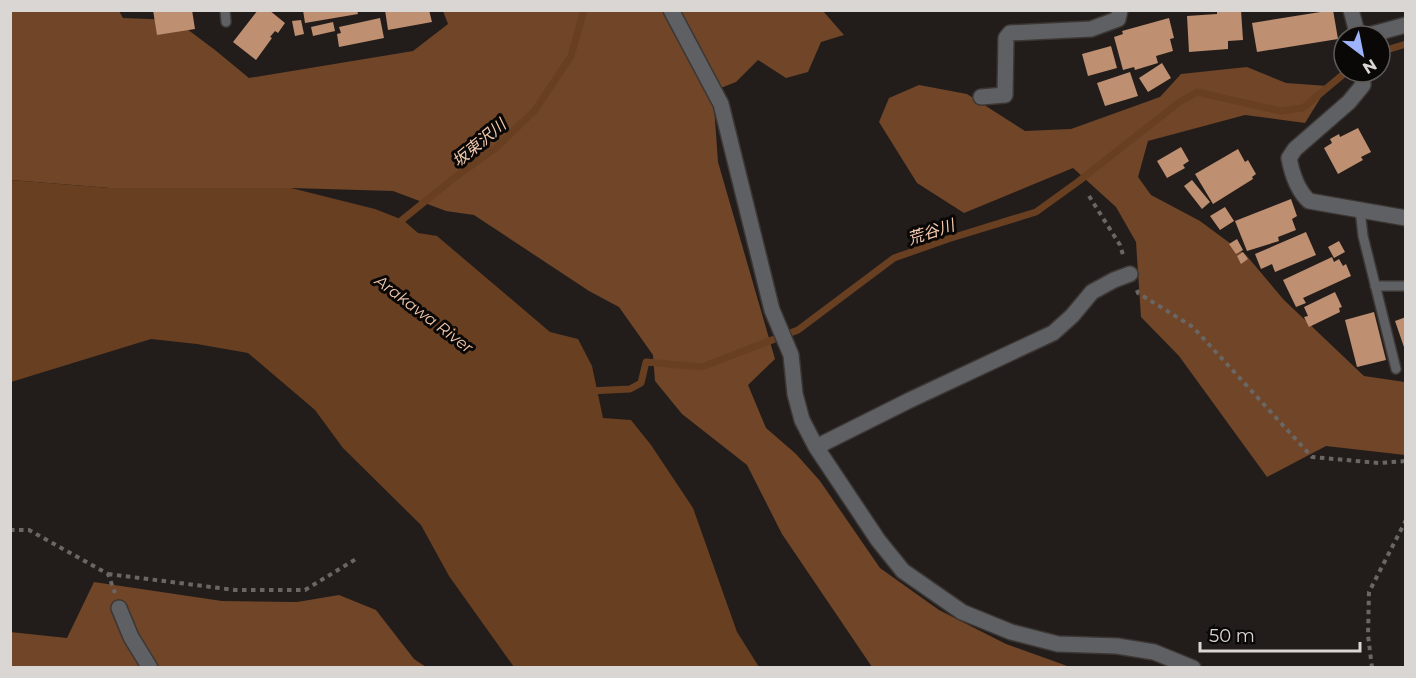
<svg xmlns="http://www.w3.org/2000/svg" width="1416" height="678" viewBox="0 0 1416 678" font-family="Montserrat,'Noto Sans JP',sans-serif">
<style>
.forest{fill:#704528}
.water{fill:#693f22}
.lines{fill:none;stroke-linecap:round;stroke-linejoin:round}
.stream{stroke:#693f22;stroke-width:7}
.building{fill:#bf8f71}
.service-casing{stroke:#3c3734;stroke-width:12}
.minor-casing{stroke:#3c3734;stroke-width:18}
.path{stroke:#6a6663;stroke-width:4;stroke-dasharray:4.5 4.5;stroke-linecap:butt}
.service{stroke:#5f6063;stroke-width:9}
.minor{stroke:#5f6063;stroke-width:15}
.labels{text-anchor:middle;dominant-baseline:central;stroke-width:6;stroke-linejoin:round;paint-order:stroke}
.water-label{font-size:16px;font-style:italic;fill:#f5caaf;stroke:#0a0807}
</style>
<rect width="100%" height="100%" fill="#221d1a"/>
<path class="forest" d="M 10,11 L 119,11 L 123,18 L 175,20 L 215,50 L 249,78 L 413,51 L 448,24 L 443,11 L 823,11 L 844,35 L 821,42 L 808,72 L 786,78 L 758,60 L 736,82 L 713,91 L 718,162 L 775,359 L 748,385 L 766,428 L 796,454 L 820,481 L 880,568 L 939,610 L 1006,644 L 1070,667 L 872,667 L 782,534 L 747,465 L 682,414 L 655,381 L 653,355 L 619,307 L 589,291 L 474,215 L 446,211 L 393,191 L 291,188 L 110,188 L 11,180 Z
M 1247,67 L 1286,83 L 1328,86 L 1305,123 L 1245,115 L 1148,141 L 1138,177 L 1151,195 L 1200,221 L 1246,255 L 1284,300 L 1364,376 L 1405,382 L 1405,455 L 1326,446 L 1267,477 L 1179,356 L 1141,317 L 1136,242 L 1116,207 L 1073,168 L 964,213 L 917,183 L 879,122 L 889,98 L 919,85 L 967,94 L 1025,131 L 1071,129 L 1160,97 L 1181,74 Z
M 94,582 L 222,601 L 297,602 L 339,595 L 376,610 L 414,659 L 426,667 L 11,667 L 10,632 L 67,638 Z"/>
<path class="water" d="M 10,180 L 110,188 L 291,188 L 375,209 L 403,220 L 418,233 L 437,236 L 550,332 L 578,339 L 592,366 L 603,418 L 631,420 L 651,445 L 693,508 L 737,632 L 759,667 L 514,667 L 449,576 L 421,525 L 343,448 L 315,410 L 248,353 L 197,344 L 151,339 L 11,382 Z"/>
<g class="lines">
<path class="stream" d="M 1380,52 L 1406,44
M 397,224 L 454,178 L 496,148 L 535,110 L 571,56 L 584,10
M 589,391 L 630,389 L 641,383 L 646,362 L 702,367 L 798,330 L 894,258 L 948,239 L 1036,212 L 1079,181 L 1178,103 L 1197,92 L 1280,111 L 1303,108 L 1346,72"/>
</g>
<path class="building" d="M 153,10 L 192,10 L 195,29 L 157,35 Z
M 258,10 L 269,10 L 285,23 L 278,33 L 275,31 L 270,37 L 272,38 L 256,60 L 233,42 Z
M 303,10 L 357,10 L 358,14 L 305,23 Z
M 385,10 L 429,10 L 432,22 L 388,30 Z
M 1217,10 L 1241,10 L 1243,40 L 1228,41 L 1228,49 L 1189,52 L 1187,16 L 1217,14 Z
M 1333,10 L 1338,39 L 1257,52 L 1252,23 Z
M 380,18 L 384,38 L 339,47 L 337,34 L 341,33 L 339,27 Z
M 1169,18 L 1174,38 L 1170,39 L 1173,51 L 1156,56 L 1158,63 L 1135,70 L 1134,67 L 1123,70 L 1114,37 L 1123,34 L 1122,31 Z
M 301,20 L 304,34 L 295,36 L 292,21 Z
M 333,22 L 335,31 L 313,36 L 311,27 Z
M 1111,46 L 1117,68 L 1088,76 L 1082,54 Z
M 1162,63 L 1171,78 L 1148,92 L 1139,78 Z
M 1130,72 L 1138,96 L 1105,106 L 1097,83 Z
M 1358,128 L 1371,152 L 1361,157 L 1363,160 L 1338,174 L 1324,148 L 1332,143 L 1330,139 L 1339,134 L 1340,137 Z
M 1181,147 L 1189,161 L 1183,165 L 1185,168 L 1167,178 L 1157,161 Z
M 1238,149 L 1245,162 L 1248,160 L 1256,174 L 1252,177 L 1253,179 L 1213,204 L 1195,174 Z
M 1192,180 L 1210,202 L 1202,209 L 1184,186 Z
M 1291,199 L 1297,216 L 1292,219 L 1296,230 L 1278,237 L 1279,241 L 1247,251 L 1235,221 Z
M 1225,207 L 1234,221 L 1220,230 L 1210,216 Z
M 1306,232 L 1316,255 L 1275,272 L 1272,264 L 1261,269 L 1255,254 Z
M 1237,239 L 1243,250 L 1236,254 L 1229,244 Z
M 1339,241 L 1345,252 L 1334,258 L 1328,247 Z
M 1243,252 L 1248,259 L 1241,264 L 1237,256 Z
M 1332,257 L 1334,262 L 1339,259 L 1343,266 L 1346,264 L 1351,276 L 1303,298 L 1306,303 L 1296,307 L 1283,280 Z
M 1335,292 L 1342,307 L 1339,308 L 1340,312 L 1309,327 L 1304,317 L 1308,316 L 1304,307 Z
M 1374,312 L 1386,360 L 1357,367 L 1345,320 Z
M 1406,317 L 1406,350 L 1405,350 L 1395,321 Z"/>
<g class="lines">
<g class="service-casing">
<path id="service" d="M 225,10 L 226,22
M 1360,210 L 1363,236 L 1396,369
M 1375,286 L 1406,286"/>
</g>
<g class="minor-casing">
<path id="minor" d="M 671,10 L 721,104 L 772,310 L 791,355 L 795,394 L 802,420 L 816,447 L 878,540 L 903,571 L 962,612 L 1011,632 L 1058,644 L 1117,646 L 1154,652 L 1193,668
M 1351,10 L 1358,36
M 1365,36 L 1406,25
M 1362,72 L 1363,85 L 1349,102 L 1295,149 L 1289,158 C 1292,174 1297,190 1309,201 L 1406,218
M 981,97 L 1005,95 L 1006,38 L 1010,33 L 1091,29 L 1118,19 L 1120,10
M 816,447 L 910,400 L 1053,333 L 1072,316 L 1092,292 L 1114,280 L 1130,274
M 119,608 L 131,637 L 150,668"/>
</g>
<path class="path" d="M 1089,196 L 1120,245 L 1124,258
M 1137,290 L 1138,293 L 1193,327 L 1312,457 L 1379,463 L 1406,461
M 10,530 L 29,530 L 108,574 L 115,593
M 108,574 L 235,590 L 305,590 L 356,559
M 1372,668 L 1368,635 L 1369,592 L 1406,520"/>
<use href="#service" class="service"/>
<use href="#minor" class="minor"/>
</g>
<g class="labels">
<g class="water-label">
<text transform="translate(479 143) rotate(-40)">坂東沢川</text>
<text transform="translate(931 232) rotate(-18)">荒谷川</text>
<text transform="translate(424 314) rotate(37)">Arakawa River</text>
</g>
</g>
<rect width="1416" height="678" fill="none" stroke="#dad6d4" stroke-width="24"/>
<g transform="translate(1362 54) rotate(148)"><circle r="28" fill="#0a0807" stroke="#5d5a59" stroke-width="1.5"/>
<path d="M0-4.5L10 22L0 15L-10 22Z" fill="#9db4fd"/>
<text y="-9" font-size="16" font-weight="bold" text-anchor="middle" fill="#dad6d4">N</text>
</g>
<path d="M1200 642v9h160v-9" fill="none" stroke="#dad6d4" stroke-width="3"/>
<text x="1209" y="642" font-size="18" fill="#dad6d4" stroke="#0a0807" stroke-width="4.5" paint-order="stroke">50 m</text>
</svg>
